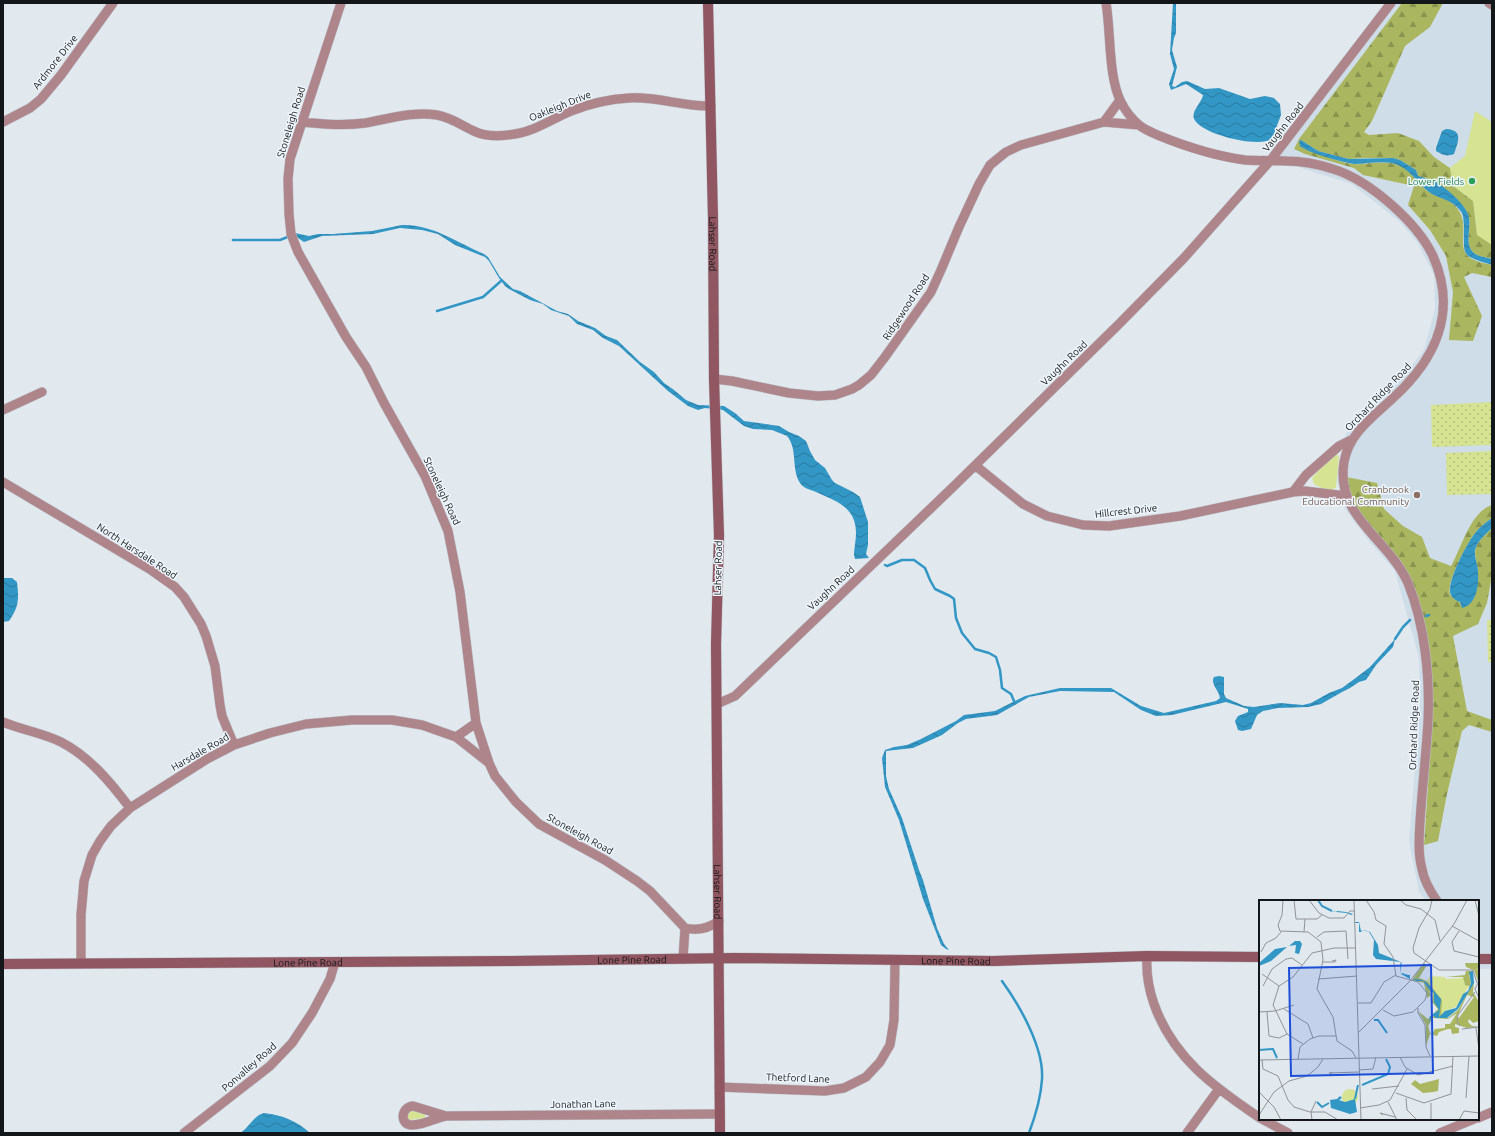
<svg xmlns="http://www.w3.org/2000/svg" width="1495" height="1136" viewBox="0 0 1495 1136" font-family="Ubuntu,sans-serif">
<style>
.built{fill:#cfdde8}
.grass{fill:#d5e392}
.forest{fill:url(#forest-firs)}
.park{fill:url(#park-dots)}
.water{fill:url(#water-waves)}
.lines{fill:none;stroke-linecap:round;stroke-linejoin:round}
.stream{stroke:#3397c6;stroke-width:2.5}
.street-casing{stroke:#bcc2c8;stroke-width:10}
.secondary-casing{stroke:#bcc2c8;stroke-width:11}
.street{stroke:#af858c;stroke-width:9}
.secondary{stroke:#905661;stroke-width:10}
.leisure-dot{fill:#2e9e5b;stroke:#eef6fc;stroke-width:1.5}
.education-dot{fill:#8d6e63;stroke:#eef6fc;stroke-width:1.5}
.labels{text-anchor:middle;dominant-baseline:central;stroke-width:3;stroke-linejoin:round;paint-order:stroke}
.street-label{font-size:10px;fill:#141719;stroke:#eef6fc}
.leisure-label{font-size:10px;fill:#27864d;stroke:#eef6fc;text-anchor:end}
.education-label{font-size:10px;fill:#785e54;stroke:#eef6fc;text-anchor:end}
.inset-river{fill:none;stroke:#3397c6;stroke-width:2}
.inset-road{fill:none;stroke:#8f9499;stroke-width:1}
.view{fill:#1d4ed8;fill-opacity:0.15;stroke:#1d4ed8;stroke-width:2}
.inset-edge{fill:none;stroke:#141719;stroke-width:2}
</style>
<defs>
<pattern id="forest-firs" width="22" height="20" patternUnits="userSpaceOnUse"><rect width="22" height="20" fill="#aab760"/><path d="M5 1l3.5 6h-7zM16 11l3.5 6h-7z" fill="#89944e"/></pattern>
<pattern id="park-dots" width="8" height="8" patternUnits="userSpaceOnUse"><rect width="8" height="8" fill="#d5e392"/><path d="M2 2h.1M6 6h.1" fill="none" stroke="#b6c27d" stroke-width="1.8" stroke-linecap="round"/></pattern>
<pattern id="water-waves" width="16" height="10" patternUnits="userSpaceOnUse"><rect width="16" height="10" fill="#3397c6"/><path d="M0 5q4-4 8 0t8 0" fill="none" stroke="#2a7aa0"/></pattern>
</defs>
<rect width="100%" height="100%" fill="#e1e8ee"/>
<path class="built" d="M 1387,3 L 1492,3 L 1492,969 L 1478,969 L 1478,901 L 1426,901 L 1419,892 L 1409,841 L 1420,705 L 1419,658 L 1395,571 L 1368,540 L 1345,509 L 1337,481 L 1339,462 L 1346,434 L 1405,374 L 1424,350 L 1435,309 L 1434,275 L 1417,242 L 1400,222 L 1352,184 L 1282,162 L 1269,153 Z"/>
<path class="grass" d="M 1475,111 L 1492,122 L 1492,245 L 1477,243 L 1477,235 L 1473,201 L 1453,186 L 1450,168 L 1465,156 Z
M 1336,454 L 1339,456 L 1336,488 C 1329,491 1320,488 1314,484 L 1312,478 L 1327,461 Z
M 409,1110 L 425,1114 L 425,1118 L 409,1120 L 406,1117 Z"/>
<path class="forest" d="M 1402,3 L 1443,3 L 1430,27 L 1405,46 L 1372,121 L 1364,132 L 1369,135 L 1398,133 L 1419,141 L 1434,157 L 1450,168 L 1453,186 L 1473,201 L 1477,235 L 1492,245 L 1492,259 C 1486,257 1476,257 1472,251 C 1465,243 1471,228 1469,218 C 1467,204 1442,185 1430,180 C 1426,178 1422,177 1418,176 L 1416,170 L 1400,160 L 1393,158 L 1365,158 L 1349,159 L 1318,151 L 1301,140 L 1301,146 C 1316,151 1336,162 1352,164 C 1366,165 1381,160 1395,164 C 1410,167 1417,184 1429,192 C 1436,196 1445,197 1451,202 C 1475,221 1454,244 1469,257 C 1476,262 1484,263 1492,265 L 1492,277 L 1472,273 L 1464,277 L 1482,316 L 1473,341 L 1449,340 L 1453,292 L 1446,256 L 1430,230 L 1408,205 L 1414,186 L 1363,175 L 1354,168 L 1305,154 L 1294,149 L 1299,139 Z
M 1346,477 L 1377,483 L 1384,509 L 1403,526 L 1422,537 L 1430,558 L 1451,566 C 1462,547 1470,512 1492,505 L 1492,518 C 1486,522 1480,527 1476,532 C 1468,541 1446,583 1450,594 C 1452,599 1459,600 1461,604 L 1473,600 C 1477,591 1478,581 1478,572 C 1478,564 1473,556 1476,547 C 1479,540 1486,534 1492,528 L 1492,575 L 1487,603 L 1478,624 L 1453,636 L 1467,711 L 1492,720 L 1492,732 L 1469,725 L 1462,731 L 1447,794 L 1438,841 L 1424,845 L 1433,710 L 1430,658 L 1416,594 L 1409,576 L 1400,560 L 1359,512 L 1352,500 Z"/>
<path class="park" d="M 1492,402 L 1492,445 L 1432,447 L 1431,405 Z
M 1492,451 L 1492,494 L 1447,495 L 1446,453 Z
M 1487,620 L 1492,620 L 1492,662 L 1488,662 Z"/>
<path class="water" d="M 1173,3 L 1176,3 L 1176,33 L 1174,38 L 1172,50 L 1177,67 L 1172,86 L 1175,87 L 1182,82 L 1187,81 L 1205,89 L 1219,88 L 1250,99 L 1265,96 L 1274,98 L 1280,104 L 1281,115 L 1272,139 C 1258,148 1202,135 1194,119 C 1191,111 1202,102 1203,95 L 1186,84 L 1171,90 L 1169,84 L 1174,69 L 1170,54 Z
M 1446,129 C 1464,130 1458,142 1454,154 C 1446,157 1443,155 1436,151 L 1436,148 L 1442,131 Z
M 1301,140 L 1318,151 L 1349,159 L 1393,158 L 1400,160 L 1416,170 L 1418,176 C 1424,178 1430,179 1436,182 C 1446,188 1468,206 1469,218 C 1471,228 1465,243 1472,251 C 1476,257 1486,257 1492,259 L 1492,265 C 1460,255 1464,257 1464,225 C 1463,221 1464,217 1462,213 C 1453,199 1441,200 1429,192 C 1418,184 1412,172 1400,166 C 1388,159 1368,164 1355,164 C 1344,163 1309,153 1300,146 L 1299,141 Z
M 402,225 C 432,224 456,242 484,254 L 488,257 L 500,277 L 513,289 L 520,291 L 557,311 L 568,314 L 578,321 L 595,328 L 606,336 L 617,340 L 640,362 L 654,372 L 664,383 L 674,390 L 686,400 L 698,405 L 724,406 L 735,413 L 744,421 L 779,426 L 789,432 L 799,436 L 806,441 L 810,451 L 815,460 L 825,468 L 832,480 L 835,483 L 853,492 L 860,497 L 868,522 L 868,545 L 866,554 L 869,558 L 855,559 L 854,555 C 854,548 856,541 856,533 C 856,507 836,501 816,492 C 810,489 804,489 800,483 C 791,469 798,449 787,436 L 772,430 L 753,429 L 744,426 L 723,410 L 705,408 L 698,410 L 688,406 L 668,391 L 619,346 L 603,338 L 593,330 L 577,324 L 569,316 L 551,310 L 543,304 L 530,300 L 509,289 L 505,286 L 499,278 L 489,261 L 485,257 L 455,245 L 438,234 L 422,230 L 400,228 L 373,234 L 322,236 L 304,242 L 295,236 L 295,233 L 309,236 L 318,234 L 333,234 L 372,231 Z
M 1492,518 L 1492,528 C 1486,534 1477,541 1475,550 C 1474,558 1478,564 1478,572 C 1479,584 1477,605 1462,608 L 1460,602 C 1457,601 1452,598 1451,595 C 1445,584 1468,541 1476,532 C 1480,527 1486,522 1492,518 Z
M 3,578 L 12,578 L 17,582 C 19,599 19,607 9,621 L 3,622 Z
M 1395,639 L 1393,647 L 1376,665 L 1366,680 L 1359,682 L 1350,688 L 1342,692 L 1321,704 L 1308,707 L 1278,708 L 1263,711 L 1257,715 L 1251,729 L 1242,731 L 1238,730 L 1235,721 L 1238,716 L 1248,712 L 1248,709 L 1226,702 L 1172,715 L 1156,716 L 1141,710 L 1114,692 L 1060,691 L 1029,697 L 997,715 L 966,719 L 958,723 L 942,735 L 913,748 L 886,751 L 886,776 L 889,789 L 902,818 L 919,870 L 923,880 L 937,928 L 944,944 L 949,950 L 946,949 L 941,945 L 923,899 L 899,820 L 885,787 L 882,758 L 885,750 L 894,747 L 907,745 L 921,739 L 956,721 L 964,715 L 995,711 L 1025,696 L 1060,688 L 1111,688 L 1141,706 L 1164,713 L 1216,701 L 1220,698 C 1219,690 1210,684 1214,677 L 1219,676 L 1224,677 L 1224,694 L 1226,698 L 1244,706 L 1254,707 L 1280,703 L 1303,705 L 1311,703 L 1329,693 L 1342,688 L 1357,677 L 1370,667 Z
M 264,1113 C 282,1115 297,1121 310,1133 L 240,1133 C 249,1128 254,1115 264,1113 Z"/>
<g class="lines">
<path class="stream" d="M 1273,128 L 1284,132
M 233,240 L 280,240 L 290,236
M 437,311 L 483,297 L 501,281
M 885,565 L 887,566 L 902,560 L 914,560 L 925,568 L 930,580 L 935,589 L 950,596 L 954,599 L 956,618 L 962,633 L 975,649 L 989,653 L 996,657 L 1000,670 L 1002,688 L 1011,694 L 1014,701
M 1426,616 L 1429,615
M 1395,639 L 1403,627 L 1410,620
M 1002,981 C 1020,1006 1044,1048 1042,1079 C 1041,1097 1035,1117 1029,1133"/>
<g class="street-casing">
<path id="street" d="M 341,3 L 290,159 L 288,179 L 289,214 L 291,234 L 298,252 L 346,337 L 366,367 L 384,403 L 425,476 L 448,531 L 460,592 L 476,723 L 489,763 L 495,776 L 516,802 L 539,824 L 605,860 L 637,881 L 650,891 L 685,928 L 683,959
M 1106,3 C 1111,31 1108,77 1121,102 C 1125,110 1132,119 1139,125 C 1145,130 1153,133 1160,136 C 1187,147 1216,156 1245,160 C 1259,161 1273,160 1286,161 C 1302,161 1318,164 1333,169 C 1369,180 1417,222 1433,256 C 1458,312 1435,360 1393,398 C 1373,417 1349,433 1344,462 C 1335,517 1389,539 1408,583 C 1425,625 1430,677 1428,722 C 1426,756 1422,789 1420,822 C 1419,838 1418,854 1422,869 C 1424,881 1430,891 1437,901
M 1489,3 L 1492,5
M 3,122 L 30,108 L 41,99 L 61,75 L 113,3
M 301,122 C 323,124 343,126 365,123 C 388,119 413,111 437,115 C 453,118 462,126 476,132 C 487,137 503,136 515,134 C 535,131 552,119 571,111 C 589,104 609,99 629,98 C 657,96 683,107 711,106
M 1104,122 L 1139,125
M 714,379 L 732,381 L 789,393 L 818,396 L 835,395 L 852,389 L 859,385 L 871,375 L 885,357 L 931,292 L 941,270 L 959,227 L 979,184 L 990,165 L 1006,152 L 1021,145 L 1104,122 L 1120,100
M 3,410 L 42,392
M 976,466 L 1023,504 L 1047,516 L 1083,525 L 1109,526 L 1180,516 L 1293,492 L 1306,475 L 1339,446 L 1351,440
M 3,482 L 151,570 L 175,587 L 184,597 L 201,624 L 206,636 L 215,666 L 220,705 L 222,716 L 234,745
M 1293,492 L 1305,491 L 1346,496
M 717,704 L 735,696 L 952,488 L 1119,324 L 1184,258 L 1270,161 L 1391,3
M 3,722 C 22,730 43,733 61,742 C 90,757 111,783 130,808
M 456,737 L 489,763
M 685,928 C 697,931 709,928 719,921
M 1147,956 C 1146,973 1148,987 1154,1004 C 1173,1058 1214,1087 1260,1118
M 81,963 L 81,915 L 84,881 L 92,855 L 100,841 L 111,826 L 130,808 L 207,759 L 234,745 L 270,733 L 306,724 L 352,720 L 392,720 L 422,725 L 456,737 L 476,723
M 719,1087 L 825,1091 L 844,1088 L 866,1077 L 880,1062 L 890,1045 L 894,1020 L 895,960
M 446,1116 C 435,1118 424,1125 412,1125 C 399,1125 401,1107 413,1106 L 446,1116 L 719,1114
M 1478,1118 L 1492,1112
M 1262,1119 L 1288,1133
M 184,1133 L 270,1066 L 292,1043 L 312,1013 L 330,979 L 335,962
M 1187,1133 L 1219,1089
M 1440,1133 L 1474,1119"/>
</g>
<g class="secondary-casing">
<g id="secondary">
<path id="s1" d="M 708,3 L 713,219 L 714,379 L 719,535 L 716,644 L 720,1133"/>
<path d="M 1478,959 L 1492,959"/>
<path id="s2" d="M 3,964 L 512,961 L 735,958 L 994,961 L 1147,956 L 1260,957"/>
</g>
</g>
<use href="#street" class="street"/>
<use href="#secondary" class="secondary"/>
</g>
<circle class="leisure-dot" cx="1472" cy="181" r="4"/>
<circle class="education-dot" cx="1417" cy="495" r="4"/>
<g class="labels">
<g class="street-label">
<text transform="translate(55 62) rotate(-52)">Ardmore Drive</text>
<text transform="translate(560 106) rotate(-22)">Oakleigh Drive</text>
<text transform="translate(291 122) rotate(-73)">Stoneleigh Road</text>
<text transform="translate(1283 127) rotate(-52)">Vaughn Road</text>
<text stroke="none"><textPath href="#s1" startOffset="241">Lahser Road</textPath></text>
<text transform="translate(906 307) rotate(-57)">Ridgewood Road</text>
<text transform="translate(1064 363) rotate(-44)">Vaughn Road</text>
<text transform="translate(1378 397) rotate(-46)">Orchard Ridge Road</text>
<text transform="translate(442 491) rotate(65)">Stoneleigh Road</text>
<text transform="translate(1126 511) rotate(-6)">Hillcrest Drive</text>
<text transform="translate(137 551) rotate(33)">North Harsdale Road</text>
<text transform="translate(718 568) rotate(-89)">Lahser Road</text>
<text transform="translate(831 588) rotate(-43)">Vaughn Road</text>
<text transform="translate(1414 725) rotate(-88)">Orchard Ridge Road</text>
<text transform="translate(200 752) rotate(-30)">Harsdale Road</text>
<text transform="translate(580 834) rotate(29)">Stoneleigh Road</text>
<text stroke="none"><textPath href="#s1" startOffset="889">Lahser Road</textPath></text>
<text stroke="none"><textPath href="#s2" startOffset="629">Lone Pine Road</textPath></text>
<text stroke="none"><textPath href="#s2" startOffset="953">Lone Pine Road</textPath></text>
<text stroke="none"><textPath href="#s2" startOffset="305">Lone Pine Road</textPath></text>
<text transform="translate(249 1067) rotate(-41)">Ponvalley Road</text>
<text transform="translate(798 1078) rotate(2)">Thetford Lane</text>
<text transform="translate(583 1104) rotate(-1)">Jonathan Lane</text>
</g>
<g class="leisure-label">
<text x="1464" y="181">Lower Fields</text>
</g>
<g class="education-label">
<text x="1409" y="489">Cranbrook<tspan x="1409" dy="12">Educational Community</tspan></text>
</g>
</g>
<g transform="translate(1259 900)">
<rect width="220" height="220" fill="#e1e8ee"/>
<path d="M 171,76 L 186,77 L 187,79 L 205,78 L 205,83 L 210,86 L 197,107 L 186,111 L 183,116 L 180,114 L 183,100 L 171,88 L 168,81 Z" fill="#d5e392"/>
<path d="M 165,63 L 168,65 L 160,78 L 168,81 L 183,100 L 182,118 L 189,118 L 199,110 L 215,81 L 214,92 L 220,102 L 220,121 L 214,123 L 210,119 L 209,122 L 213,126 L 220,126 L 208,128 L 196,124 L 196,127 L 200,128 L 200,133 L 193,134 L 192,129 L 189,129 L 180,132 L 178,136 L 171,134 L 167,146 L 167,125 L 159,111 L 169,119 L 179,109 L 173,102 L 174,93 L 170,91 L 172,95 L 168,98 L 165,83 L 153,80 ZM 208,95 L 215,97 L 200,118 L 198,117 ZM 198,113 L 191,124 L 186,124 L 186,128 L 176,129 L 173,134 L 171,133 L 169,126 L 174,118 L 189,119 ZM 206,63 L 220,63 L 220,68 L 216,70 L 220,69 L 219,81 L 215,70 L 207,67 ZM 207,71 L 214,71 L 210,75 L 212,82 L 210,88 L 210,86 L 206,85 L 204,77 L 187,77 L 206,75 ZM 180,179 L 179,191 L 174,192 L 164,193 L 152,184 L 156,180 L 161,184 Z" fill="#aab760" fill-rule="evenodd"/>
<path d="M83 197a8 8 0 1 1 16 0a8 8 0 1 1-16 0Z" fill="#d5e392"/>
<path d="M 73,11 L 75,11 L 77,12 L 78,11 L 87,12 L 94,14 L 94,22 L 100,22 L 102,31 L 104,30 L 105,30 L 111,32 L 119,45 L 120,53 L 142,62 L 143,63 L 142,65 L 142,74 L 143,73 L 149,75 L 151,75 L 151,79 L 142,74 L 141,65 L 142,62 L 117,59 L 114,55 L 115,40 L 110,32 L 104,30 L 102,32 L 100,32 L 100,23 L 97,23 L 94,22 L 94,14 L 92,15 L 88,13 L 77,12 ZM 36,41 L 41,41 L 43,44 L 40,54 L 36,53 L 37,45 L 30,46 ZM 28,47 L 12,61 L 0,66 L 0,63 L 16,49 ZM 214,71 L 215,83 L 199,109 L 188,118 L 177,118 L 173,115 L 170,123 L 171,116 L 180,110 L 175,102 L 175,93 L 170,89 L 164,81 L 158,81 L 155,80 L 154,79 L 163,80 L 168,83 L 182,99 L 180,117 L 186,111 L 197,108 L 204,94 L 209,91 L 212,83 L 210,72 ZM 81,196 L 83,198 L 80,200 L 86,202 L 96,199 L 98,212 L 91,214 L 72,208 L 71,200 L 78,199 Z" fill="#3397c6"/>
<path class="inset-river" d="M 59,0 L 63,6 L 73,11M 115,120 L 119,120 L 128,133M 0,150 L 14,149 L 18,158M 103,185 L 129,174 L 131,167 L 127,159M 96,199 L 99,185M 58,202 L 63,207 L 70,203"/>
<path class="inset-road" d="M 24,0 L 23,15 L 19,25 L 21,31 L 49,32 L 62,42 L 64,60 L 58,89 L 74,117 L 78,141 L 93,151 L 97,158M 35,0 L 37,19 L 58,19 L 63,15M 50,0 L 60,13 L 70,18 L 85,18 L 91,11 L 96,11M 95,0 L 102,220M 107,0 L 115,12 L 117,20 L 127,26 L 125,44 L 134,57 L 137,76 L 159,82 L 168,93 L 166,100 L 154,112 L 135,116 L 124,110M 141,0 L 147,5 L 162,9 L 176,20 L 181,41M 173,0 L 171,9 L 160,28 L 154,48 L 155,53 L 180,70 L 214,70 L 218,83M 216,0 L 220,16M 193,26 L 220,41M 200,31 L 193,42 L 195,51 L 220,57M 45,32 L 46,19M 58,37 L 65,32 L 87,31 L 89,59M 2,52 L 7,43 L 17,38 L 22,32M 64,62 L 76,62 L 77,60 L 73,61M 3,74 L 20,86M 59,79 L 98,76M 220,81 L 216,89 L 220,98M 4,86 L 13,69 L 27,59 L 33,58 L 43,65M 99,103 L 112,103 L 125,82 L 137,75M 159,108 L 159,113 L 166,125 L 167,147 L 171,156M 25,109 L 49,124 L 54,138M 0,112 L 16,111 L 35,105M 8,112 L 10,136 L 20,138 L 28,134 L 44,144M 201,126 L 198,121 L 199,115 L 216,92M 217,128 L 220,149M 203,129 L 220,127M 99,133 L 151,81 L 195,24 L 208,0M 28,134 L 14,105 L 20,86 L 34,77 L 53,53 L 75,48 L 97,48M 141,157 L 146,167 L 159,175 L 194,166M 39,159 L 41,147 L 51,139 L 60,136 L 77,136M 0,160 L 220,156M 3,160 L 4,169 L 19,176 L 29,200 L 35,207 L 51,212 L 66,212 L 79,220M 100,170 L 114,169 L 117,157M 74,173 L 70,173 L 100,172M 113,189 L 140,186M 0,192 L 15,207 L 22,220M 137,193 L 165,203 L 192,194 L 194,156M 147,198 L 148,210 L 158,220M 207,198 L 210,156M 129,202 L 138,220M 172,203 L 172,220M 101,208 L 120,205 L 131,200 L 148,169M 0,215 L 15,192 L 30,181 L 48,176 L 59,167 L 64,159M 124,215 L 121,213 L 136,217M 53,220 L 52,212 L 57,201M 200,220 L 205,211 L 220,213"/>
<path class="view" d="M 172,65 L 174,173 L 32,176 L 30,68 Z"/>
<rect width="220" height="220" class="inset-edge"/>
</g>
<rect width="1495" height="1136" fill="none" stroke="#141719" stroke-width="8"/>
</svg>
